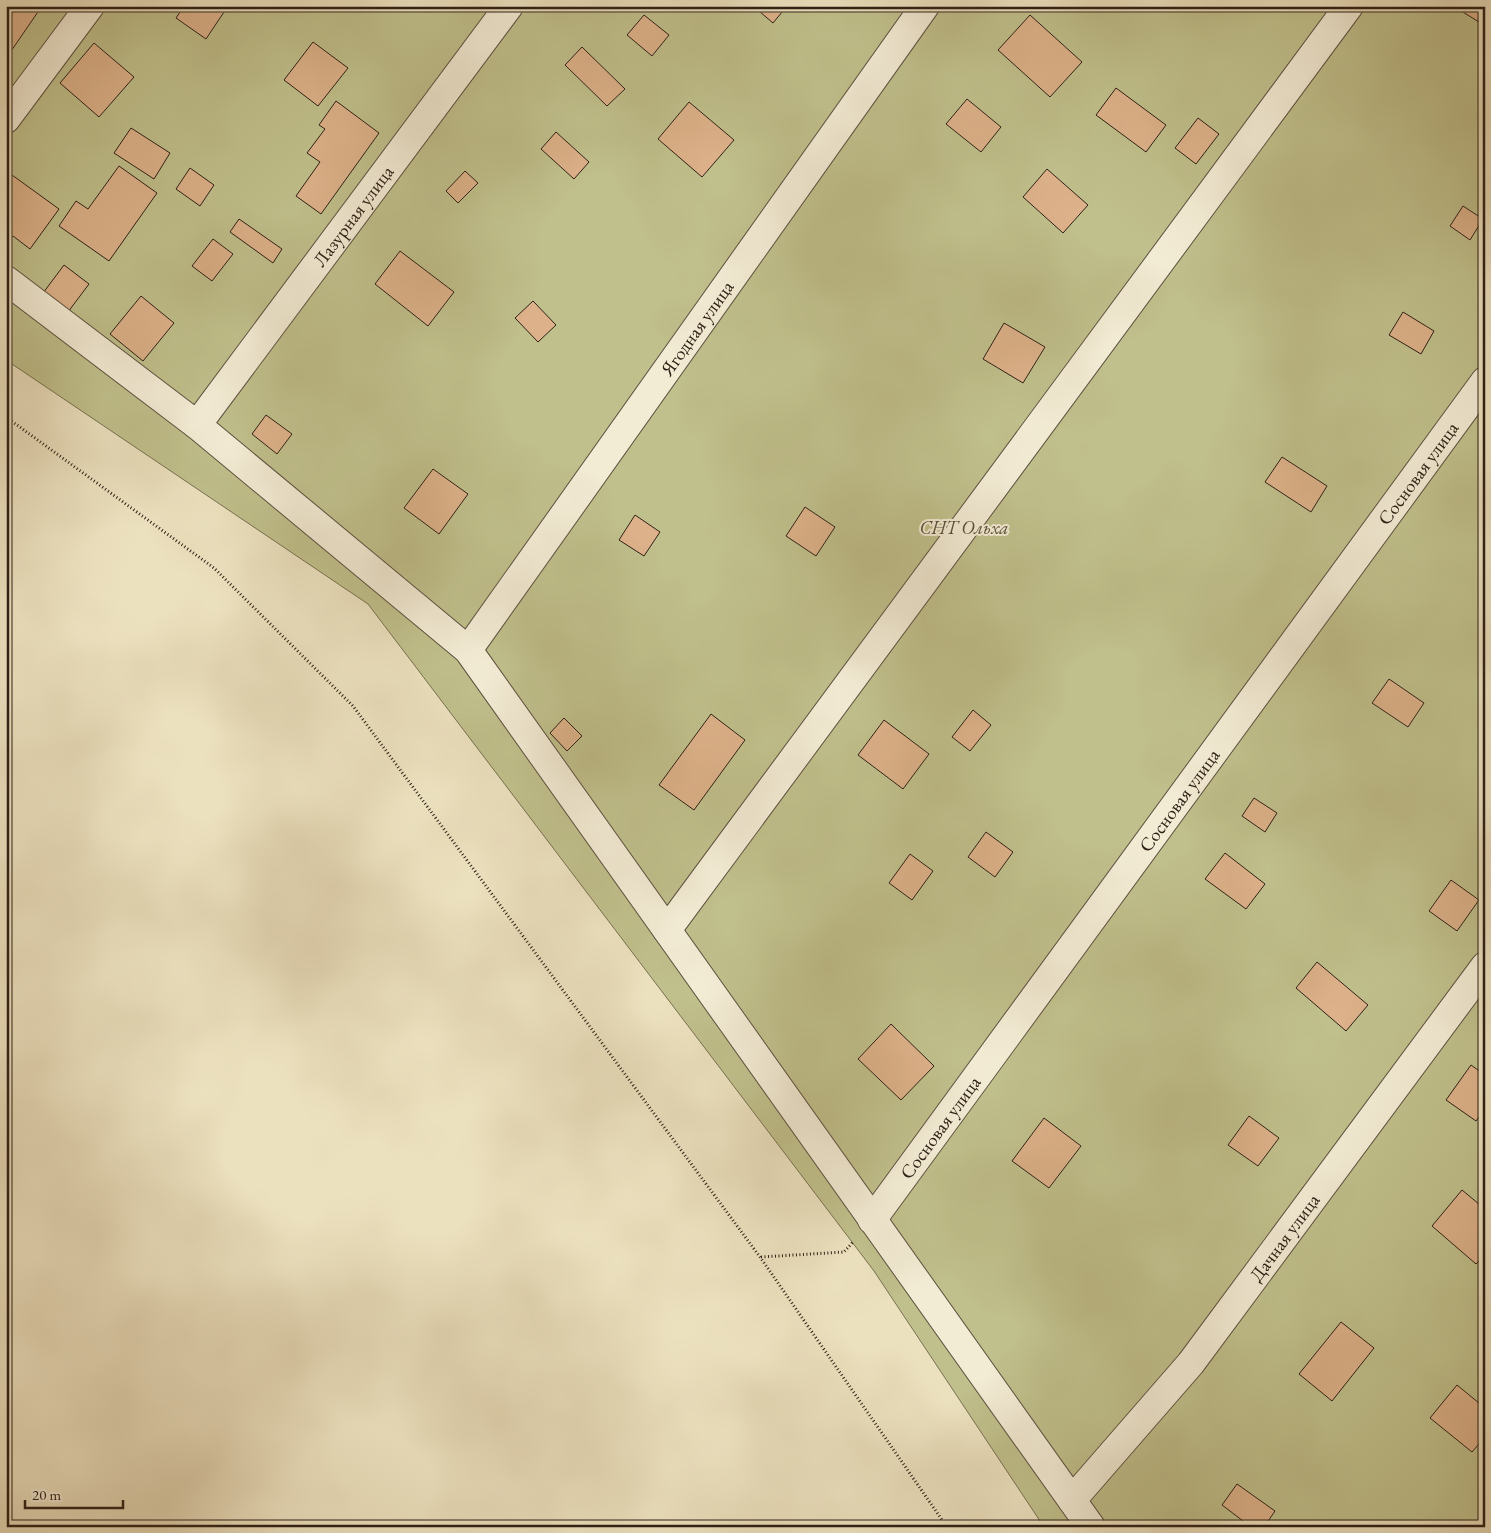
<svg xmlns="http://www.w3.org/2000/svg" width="1491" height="1533" viewBox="0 0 1491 1533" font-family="'EB Garamond',serif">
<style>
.green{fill:#c0c08c;stroke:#777051}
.building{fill:#ddb28a;stroke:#2e2016}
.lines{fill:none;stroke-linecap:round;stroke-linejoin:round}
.minor-casing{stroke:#5e5040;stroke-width:30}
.path{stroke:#2e2016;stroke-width:3;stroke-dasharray:1 2.5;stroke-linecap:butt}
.minor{stroke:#f3ecd5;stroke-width:28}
.labels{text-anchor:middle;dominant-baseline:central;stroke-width:4;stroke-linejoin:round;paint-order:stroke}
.street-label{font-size:19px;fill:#2e2016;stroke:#f3ecd5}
.park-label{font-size:19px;font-style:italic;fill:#5a5039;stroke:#f3ecd5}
</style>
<rect width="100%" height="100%" fill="#ece1bf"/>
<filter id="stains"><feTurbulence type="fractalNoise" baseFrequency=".004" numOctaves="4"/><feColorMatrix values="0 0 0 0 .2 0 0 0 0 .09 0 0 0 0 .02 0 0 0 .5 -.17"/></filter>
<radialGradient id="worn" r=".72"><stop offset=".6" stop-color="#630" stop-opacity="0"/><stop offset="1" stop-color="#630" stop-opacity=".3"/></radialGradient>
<path class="green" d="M 6,6 L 1485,6 L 1485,1527 L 1044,1527 L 874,1271 L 368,604 L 6,360 Z"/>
<path class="building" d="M 6,6 L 42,6 L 7,57 L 6,56 Z
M 184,6 L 215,6 L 224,12 L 206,39 L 176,18 Z
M 753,6 L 787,6 L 773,23 Z
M 1453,6 L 1485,6 L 1485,12 L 1479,22 Z
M 644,15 L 669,35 L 652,56 L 627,35 Z
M 1030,15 L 1082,62 L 1050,97 L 998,50 Z
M 313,42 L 348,68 L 318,106 L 284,80 Z
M 94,43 L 134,77 L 99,117 L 60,83 Z
M 582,47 L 625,89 L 607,106 L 565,65 Z
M 1116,88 L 1166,125 L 1146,152 L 1096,115 Z
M 967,99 L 1001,127 L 981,152 L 946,124 Z
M 336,101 L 379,133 L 321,214 L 296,196 L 320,162 L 307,153 L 325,129 L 319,125 Z
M 689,102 L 734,140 L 702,177 L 658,139 Z
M 1198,118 L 1219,134 L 1196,164 L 1175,148 Z
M 131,128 L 170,153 L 154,179 L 114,153 Z
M 556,132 L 589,162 L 574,179 L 541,149 Z
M 119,166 L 157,193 L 109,261 L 59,226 L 76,201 L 88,209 Z
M 190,168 L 214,185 L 200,206 L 176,189 Z
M 1047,169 L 1088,205 L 1063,233 L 1023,197 Z
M 465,171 L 478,183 L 458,203 L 446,191 Z
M 12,175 L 59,209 L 30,249 L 13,236 L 6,246 L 6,183 Z
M 1463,206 L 1483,219 L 1470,240 L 1450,226 Z
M 239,219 L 282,249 L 273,263 L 230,232 Z
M 213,239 L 233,254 L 212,281 L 192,266 Z
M 400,251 L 454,292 L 428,326 L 375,284 Z
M 64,265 L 89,284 L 68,312 L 43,293 Z
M 141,296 L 174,323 L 143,361 L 110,334 Z
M 533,301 L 556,325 L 538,342 L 515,318 Z
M 1403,312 L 1434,331 L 1421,354 L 1389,335 Z
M 1004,323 L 1045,347 L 1023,383 L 983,359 Z
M 266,415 L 292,434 L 277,454 L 252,434 Z
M 1282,457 L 1327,486 L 1311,512 L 1265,482 Z
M 433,469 L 468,494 L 439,534 L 404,508 Z
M 805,507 L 835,527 L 816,556 L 786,536 Z
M 635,515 L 660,532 L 644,556 L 619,540 Z
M 1389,679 L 1424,703 L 1408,727 L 1372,703 Z
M 973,710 L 991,725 L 970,751 L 952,737 Z
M 711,714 L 745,740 L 694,810 L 659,785 Z
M 564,718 L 582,736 L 567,751 L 550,733 Z
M 884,720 L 929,754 L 903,789 L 858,755 Z
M 1254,798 L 1277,813 L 1265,832 L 1242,816 Z
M 986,832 L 1013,852 L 995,877 L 968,857 Z
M 1225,853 L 1265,884 L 1246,909 L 1205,879 Z
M 910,854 L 933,871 L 912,900 L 889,883 Z
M 1451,880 L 1479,900 L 1457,931 L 1429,911 Z
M 1317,962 L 1368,1005 L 1346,1031 L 1296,988 Z
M 891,1024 L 934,1066 L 901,1100 L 858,1059 Z
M 1471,1065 L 1485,1075 L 1485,1109 L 1476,1121 L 1446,1100 Z
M 1249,1116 L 1279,1138 L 1258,1166 L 1228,1145 Z
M 1044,1118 L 1081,1146 L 1049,1188 L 1012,1161 Z
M 1462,1190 L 1485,1209 L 1485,1254 L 1476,1264 L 1432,1226 Z
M 1341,1322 L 1374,1348 L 1332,1401 L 1299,1374 Z
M 1457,1385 L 1485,1408 L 1485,1437 L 1472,1452 L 1430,1418 Z
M 1237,1484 L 1275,1511 L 1264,1527 L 1251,1527 L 1222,1505 Z"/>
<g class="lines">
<g class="minor-casing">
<g id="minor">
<path d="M 6,119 L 90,6"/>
<path d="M 6,280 L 197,425 L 468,650 L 1091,1527"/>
<path id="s1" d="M 197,425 L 509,6"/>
<path id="s2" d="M 468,650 L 925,6"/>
<path d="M 667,930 L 1349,6"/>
<path id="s3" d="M 872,1220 L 1485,381"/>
<path id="s4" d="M 1072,1500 L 1191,1363 L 1485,966"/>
</g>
</g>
<path class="path" d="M 6,417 L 214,568 L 353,706 L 760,1257 L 947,1527
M 761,1257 L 844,1252 L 853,1242"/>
<use href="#minor" class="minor"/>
</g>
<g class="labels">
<g class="street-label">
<text stroke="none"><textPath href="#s1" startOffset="261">Лазурная улица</textPath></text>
<text stroke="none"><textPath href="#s2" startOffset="395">Ягодная улица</textPath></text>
<text stroke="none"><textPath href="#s3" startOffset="925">Сосновая улица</textPath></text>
<text stroke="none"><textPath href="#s3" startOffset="520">Сосновая улица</textPath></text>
<text stroke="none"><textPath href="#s3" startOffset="115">Сосновая улица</textPath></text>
<text stroke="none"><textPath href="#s4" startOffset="338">Дачная улица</textPath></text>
</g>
<g class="park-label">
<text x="964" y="527">СНТ Ольха</text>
</g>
</g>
<rect width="1491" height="1533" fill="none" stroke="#ece1bf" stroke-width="25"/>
<rect x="8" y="8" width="1476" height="1518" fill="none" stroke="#2e2016" stroke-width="2.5"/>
<rect x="12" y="12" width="1466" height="1508" fill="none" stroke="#2e2016"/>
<path d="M25 1500v8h98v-8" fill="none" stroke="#2e2016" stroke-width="2.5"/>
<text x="32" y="1500" font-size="15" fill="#2e2016" stroke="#f3ecd5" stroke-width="4" paint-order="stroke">20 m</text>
<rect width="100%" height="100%" filter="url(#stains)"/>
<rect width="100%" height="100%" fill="url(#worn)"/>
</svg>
